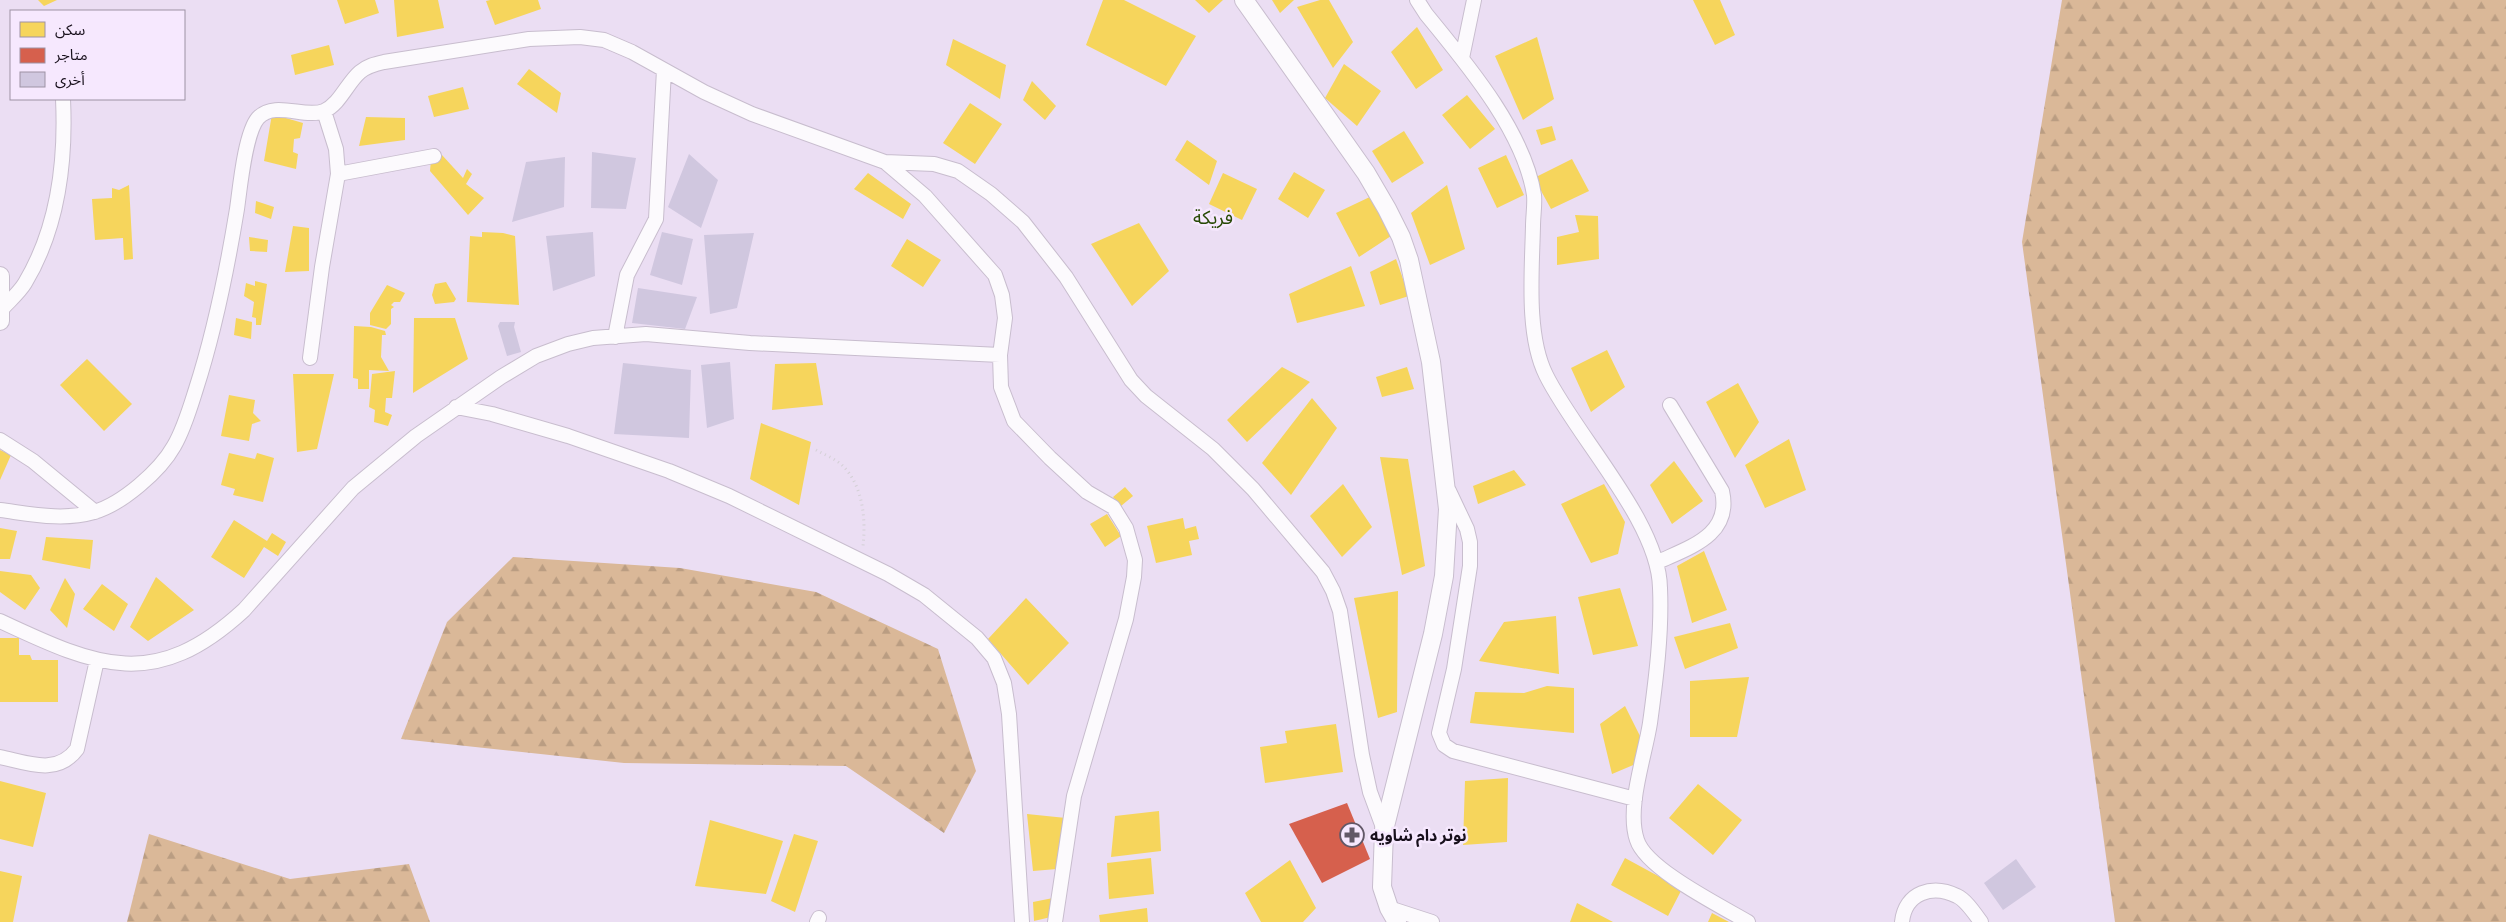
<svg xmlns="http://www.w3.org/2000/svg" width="2506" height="922" viewBox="0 0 2506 922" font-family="'Zilla Slab','Noto Sans Arabic',serif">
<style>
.forest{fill:url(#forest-firs)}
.homes{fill:#f6d55c}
.shops{fill:#d6604d}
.building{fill:#d0c7df}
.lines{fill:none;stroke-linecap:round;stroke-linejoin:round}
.minor-casing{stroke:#c8bdce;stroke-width:16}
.tertiary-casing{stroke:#c8bdce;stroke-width:20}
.path{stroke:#d4d0d6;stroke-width:3;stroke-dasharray:1 4;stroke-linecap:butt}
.minor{stroke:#fcfafd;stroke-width:14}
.tertiary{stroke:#fcfafd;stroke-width:18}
.labels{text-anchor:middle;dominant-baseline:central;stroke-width:5;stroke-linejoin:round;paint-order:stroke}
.poi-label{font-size:16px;font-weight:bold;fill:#18101c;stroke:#f6e8fe;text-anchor:start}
.quarter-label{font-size:19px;fill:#284a06;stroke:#f6e8fe}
</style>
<defs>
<pattern id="forest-firs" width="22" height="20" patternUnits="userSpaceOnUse" patternTransform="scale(1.25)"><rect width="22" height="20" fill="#dab898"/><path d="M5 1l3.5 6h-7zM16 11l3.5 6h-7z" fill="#ba9d82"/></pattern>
</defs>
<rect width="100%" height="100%" fill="#ebdef3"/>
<path class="forest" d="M 2062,0 L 2506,0 L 2506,922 L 2115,922 L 2022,242 Z
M 513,557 L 680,568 L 816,592 L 938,649 L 976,771 L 944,833 L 846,766 L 624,763 L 401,739 L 447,622 Z
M 149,834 L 290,879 L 409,864 L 430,922 L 127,922 Z"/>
<path class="homes" d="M 38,0 L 57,0 L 44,6 Z
M 337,0 L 375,0 L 379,13 L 345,24 Z
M 394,0 L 438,0 L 444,28 L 397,37 Z
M 490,0 L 538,0 L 541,9 L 495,25 L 486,1 Z
M 1103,0 L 1124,0 L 1196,36 L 1166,86 L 1086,45 Z
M 1195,0 L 1223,0 L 1209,13 Z
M 1272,0 L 1294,0 L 1280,13 Z
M 1320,0 L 1329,0 L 1353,42 L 1333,68 L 1297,7 Z
M 1693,0 L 1720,0 L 1735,35 L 1715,45 Z
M 1417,27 L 1443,70 L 1416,89 L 1391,52 Z
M 1537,37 L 1554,99 L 1523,120 L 1495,56 Z
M 953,39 L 1006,65 L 1000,99 L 946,65 Z
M 329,45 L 334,65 L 295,75 L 291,55 Z
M 1344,64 L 1381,91 L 1357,126 L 1325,98 Z
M 529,69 L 561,93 L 557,113 L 517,84 Z
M 1032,81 L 1056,106 L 1045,120 L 1023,100 Z
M 463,87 L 469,109 L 434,117 L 428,96 Z
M 1467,95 L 1495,129 L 1470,149 L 1442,115 Z
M 970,103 L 1002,124 L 975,164 L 943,143 Z
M 272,114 L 303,123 L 300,138 L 294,139 L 293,152 L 298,154 L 296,169 L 264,161 Z
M 366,117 L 405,118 L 405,140 L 359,146 Z
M 1552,126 L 1556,140 L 1541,145 L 1536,130 Z
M 1404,131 L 1424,163 L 1392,183 L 1372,151 Z
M 1187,140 L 1217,161 L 1209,185 L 1175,160 Z
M 442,155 L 463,178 L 467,169 L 472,174 L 466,184 L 484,198 L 468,215 L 430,171 L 431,160 L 436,163 Z
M 1506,155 L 1524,195 L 1497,208 L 1478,168 Z
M 1572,159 L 1589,191 L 1551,209 L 1534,178 Z
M 1294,172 L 1325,190 L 1308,218 L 1278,199 Z
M 868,173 L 911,204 L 903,219 L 854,189 Z
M 1223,173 L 1257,189 L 1242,220 L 1209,204 Z
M 129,185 L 133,259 L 124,260 L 123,238 L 95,240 L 92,199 L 112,198 L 112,188 L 119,190 Z
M 1447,185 L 1465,249 L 1430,265 L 1411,213 Z
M 1374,195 L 1391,236 L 1359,257 L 1336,213 Z
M 256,201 L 274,207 L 271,219 L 255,213 Z
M 1575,215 L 1598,216 L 1599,259 L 1557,265 L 1557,237 L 1579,232 Z
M 1139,223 L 1169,271 L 1132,306 L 1091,244 Z
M 293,226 L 309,228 L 309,271 L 285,272 Z
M 482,232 L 503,233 L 515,236 L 519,305 L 467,302 L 470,236 L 482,237 Z
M 249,237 L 268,240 L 267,252 L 250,251 Z
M 907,239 L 941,260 L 923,287 L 891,266 Z
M 1396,259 L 1409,296 L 1380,305 L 1370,272 Z
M 1351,266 L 1365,306 L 1297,323 L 1289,294 Z
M 255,281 L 267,284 L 261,325 L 256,325 L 256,318 L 252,317 L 254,302 L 244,296 L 246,283 L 255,286 Z
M 446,282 L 456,299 L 454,302 L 435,304 L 432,295 L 435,284 Z
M 387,285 L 405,293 L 400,302 L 394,302 L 391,305 L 394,307 L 391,309 L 391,324 L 386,329 L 370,325 L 370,313 Z
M 236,318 L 252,322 L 251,339 L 234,335 Z
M 414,318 L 455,318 L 468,359 L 413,393 Z
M 354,326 L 371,327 L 385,331 L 386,335 L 382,335 L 381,357 L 389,371 L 369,370 L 369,389 L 358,389 L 358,379 L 353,378 Z
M 1607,350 L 1625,387 L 1591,412 L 1571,368 Z
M 87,359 L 132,404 L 104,431 L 60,385 Z
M 816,363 L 823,405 L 772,410 L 775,364 Z
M 1282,367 L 1310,382 L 1247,442 L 1227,420 Z
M 1407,367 L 1414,389 L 1382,397 L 1376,377 Z
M 395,371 L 392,398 L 386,398 L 385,412 L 392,415 L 388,426 L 374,422 L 375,410 L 369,407 L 372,374 Z
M 293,374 L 334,374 L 317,449 L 297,452 Z
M 1738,383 L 1759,422 L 1735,458 L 1706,402 Z
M 229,395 L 255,400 L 253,413 L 261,421 L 252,424 L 249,441 L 221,436 Z
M 1312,398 L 1337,428 L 1291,495 L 1262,463 Z
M 761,423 L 811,442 L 799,505 L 750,479 Z
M 1789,439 L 1806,490 L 1765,508 L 1745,465 Z
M 0,450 L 11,455 L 0,480 Z
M 229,453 L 255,459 L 257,453 L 274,458 L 263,502 L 233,495 L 235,489 L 221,485 Z
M 1380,457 L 1408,459 L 1425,566 L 1402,575 Z
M 1674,461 L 1703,501 L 1672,524 L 1650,485 Z
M 1514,470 L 1526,485 L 1478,504 L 1473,486 Z
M 1343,484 L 1372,527 L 1342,557 L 1310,516 Z
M 1604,484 L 1625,522 L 1618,554 L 1591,563 L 1561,504 Z
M 1125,487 L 1133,496 L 1121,506 L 1113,497 Z
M 1107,514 L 1121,536 L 1105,547 L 1090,524 Z
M 1183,518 L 1185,529 L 1196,526 L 1199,539 L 1189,541 L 1192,555 L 1156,563 L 1147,526 Z
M 234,520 L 267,541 L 272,533 L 286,542 L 278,556 L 264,547 L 244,578 L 211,557 Z
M 0,528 L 17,531 L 10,559 L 0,559 Z
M 46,537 L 93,540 L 90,569 L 42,560 Z
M 1704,551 L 1727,610 L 1692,623 L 1677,566 Z
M 0,571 L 31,575 L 40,588 L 25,610 L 0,592 Z
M 156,577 L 194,610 L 148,641 L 130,627 Z
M 65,578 L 75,594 L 67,628 L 50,610 Z
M 102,584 L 128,604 L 114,631 L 83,609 Z
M 1620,588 L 1638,646 L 1593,655 L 1578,597 Z
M 1398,591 L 1397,712 L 1378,718 L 1354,598 Z
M 1026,598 L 1069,643 L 1028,685 L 988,639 Z
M 1556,616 L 1559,674 L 1479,661 L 1504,622 Z
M 1730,623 L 1738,648 L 1685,669 L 1674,637 Z
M 0,638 L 19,638 L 19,655 L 30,655 L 32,660 L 58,660 L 58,702 L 0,702 Z
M 1749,677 L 1737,737 L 1690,737 L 1690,681 Z
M 1547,686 L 1574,688 L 1574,733 L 1470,723 L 1475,692 L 1524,693 Z
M 1625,706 L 1641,738 L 1638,763 L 1612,774 L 1600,724 Z
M 1336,724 L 1343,772 L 1265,783 L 1260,747 L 1287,743 L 1285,731 Z
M 1508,778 L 1507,842 L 1463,845 L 1465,781 Z
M 0,781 L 46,793 L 33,847 L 0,839 Z
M 1698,784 L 1742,820 L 1713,855 L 1669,818 Z
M 1159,811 L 1161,851 L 1111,857 L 1115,816 Z
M 1027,814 L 1066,818 L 1057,869 L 1033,871 Z
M 710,820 L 783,841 L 766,894 L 695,886 Z
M 794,834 L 818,841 L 795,912 L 771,901 Z
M 1151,858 L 1154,894 L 1109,899 L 1107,863 Z
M 1625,858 L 1682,889 L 1668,916 L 1611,885 Z
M 1290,860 L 1316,908 L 1303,922 L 1261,922 L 1245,893 Z
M 0,871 L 22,876 L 13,922 L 0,922 Z
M 1053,898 L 1051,917 L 1034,921 L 1033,902 Z
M 1577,903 L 1613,922 L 1570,922 Z
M 1147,908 L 1148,922 L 1100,922 L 1099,915 Z
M 1712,913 L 1729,922 L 1708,922 Z"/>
<path class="shops" d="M 1347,803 L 1370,859 L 1322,883 L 1289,824 Z"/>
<path class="building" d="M 592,152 L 636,158 L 626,209 L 591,208 Z
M 689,154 L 718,180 L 701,228 L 668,207 Z
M 565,157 L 564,207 L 512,222 L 526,162 Z
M 593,232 L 595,276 L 553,291 L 546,236 Z
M 662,232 L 693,239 L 682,285 L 650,275 Z
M 754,233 L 737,308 L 710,314 L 704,235 Z
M 638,288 L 697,297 L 685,329 L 632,323 Z
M 500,322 L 515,322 L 514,327 L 521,352 L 507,356 L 498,326 Z
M 730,362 L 734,419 L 707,428 L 701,365 Z
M 623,363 L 691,370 L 689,438 L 614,434 Z
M 2016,859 L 2036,887 L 2003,910 L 1984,883 Z"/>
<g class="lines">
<g class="minor-casing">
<path id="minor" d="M 1417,0 L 1426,14 C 1466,63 1524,131 1534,195 C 1535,205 1533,216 1533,226 C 1532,271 1526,335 1546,375 C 1576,436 1659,522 1660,588 C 1662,632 1656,679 1650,723 C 1645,756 1626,808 1637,840 C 1646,869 1721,906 1748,922
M 1462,58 L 1474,0
M 885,162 L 934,164 L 958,171 L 991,194 L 1023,222 L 1066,277 L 1131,380 L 1146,396 L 1213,449 L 1253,489 L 1323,572 L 1333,591 L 1340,611 L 1362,755 L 1370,792 L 1384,830
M 338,174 L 434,156
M 2,309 C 9,301 19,293 25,283 C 58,228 66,162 63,99
M 615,337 L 627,275 L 656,219 L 664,70
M 310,358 L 322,267 L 338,174 L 336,149 L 324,111
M 456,407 L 492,414 L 568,436 L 669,471 L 729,496 L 888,574 L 924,595 L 977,638 L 994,658 L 1004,683 L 1009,714 L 1022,922
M 0,440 L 33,461 L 95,512
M 1449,491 L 1467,529 L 1470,542 L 1470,566 L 1454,669 L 1439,733 L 1444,745 L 1453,751 L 1635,799
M 0,510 C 31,514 63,521 94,512 C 122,504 160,471 174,446 C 184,429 190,408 196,389 C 215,330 227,270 237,209 C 240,188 245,133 258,118 C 275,100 305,119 324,111 C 340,104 347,83 360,72 C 367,66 375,64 384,62 L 529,39 L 580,37 L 604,40 L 632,52 L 704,92 L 752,114 L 885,162 L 925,196 L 995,275 L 1002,295 L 1005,318 L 1000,355 L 1001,387 L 1014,421 L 1050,458 L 1087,492 L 1113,507 L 1126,528 L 1135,560 L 1134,577 L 1126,619 L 1074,796 L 1055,922
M 1658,562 C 1690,547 1732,535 1722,491 L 1670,405
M 0,621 C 98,667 155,692 244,610 L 353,488 L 416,436 L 501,377 L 536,356 L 568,344 L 593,338 L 646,334 L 750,343 L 1000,355
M 0,757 C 28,763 57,776 77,749 L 97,660
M 1389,908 L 1432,922
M 817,922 L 819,918
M 1902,922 C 1905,892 1933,884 1957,896 C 1966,900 1975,914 1981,922"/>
</g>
<g class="tertiary-casing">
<path id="tertiary" d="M 1244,0 L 1366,173 L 1387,209 L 1401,237 L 1409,260 L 1431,362 L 1448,509 L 1444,576 L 1433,634 L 1384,830 L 1382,887 L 1389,908 L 1397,922
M 0,276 L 0,321"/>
</g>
<path class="path" d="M 816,450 C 825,455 836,459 843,466 C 863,486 866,519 863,546"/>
<use href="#minor" class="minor"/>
<use href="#tertiary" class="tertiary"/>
</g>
<defs>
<g id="pharmacy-ring" transform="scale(1.25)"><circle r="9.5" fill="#f6e8fe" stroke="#625867" stroke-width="1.5"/><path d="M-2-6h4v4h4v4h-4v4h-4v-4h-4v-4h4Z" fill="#625867"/></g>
</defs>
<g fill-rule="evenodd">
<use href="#pharmacy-ring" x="1352" y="835"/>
</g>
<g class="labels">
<g class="poi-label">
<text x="1370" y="835">نوتر دام شاويه</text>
</g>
<g class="quarter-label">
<text x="1213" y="217">فريكة</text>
</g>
</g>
<rect x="10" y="10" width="175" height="90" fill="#f6e8fe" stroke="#9d92a4"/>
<rect x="20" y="22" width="25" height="15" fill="#f6d55c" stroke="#9d92a4"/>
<text x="55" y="35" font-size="15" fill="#18101c">سكن</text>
<rect x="20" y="48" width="25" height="15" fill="#d6604d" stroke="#9d92a4"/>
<text x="55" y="60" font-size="15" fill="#18101c">متاجر</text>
<rect x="20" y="72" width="25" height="15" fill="#d0c7df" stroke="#9d92a4"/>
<text x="55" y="85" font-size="15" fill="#18101c">أخرى</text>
</svg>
